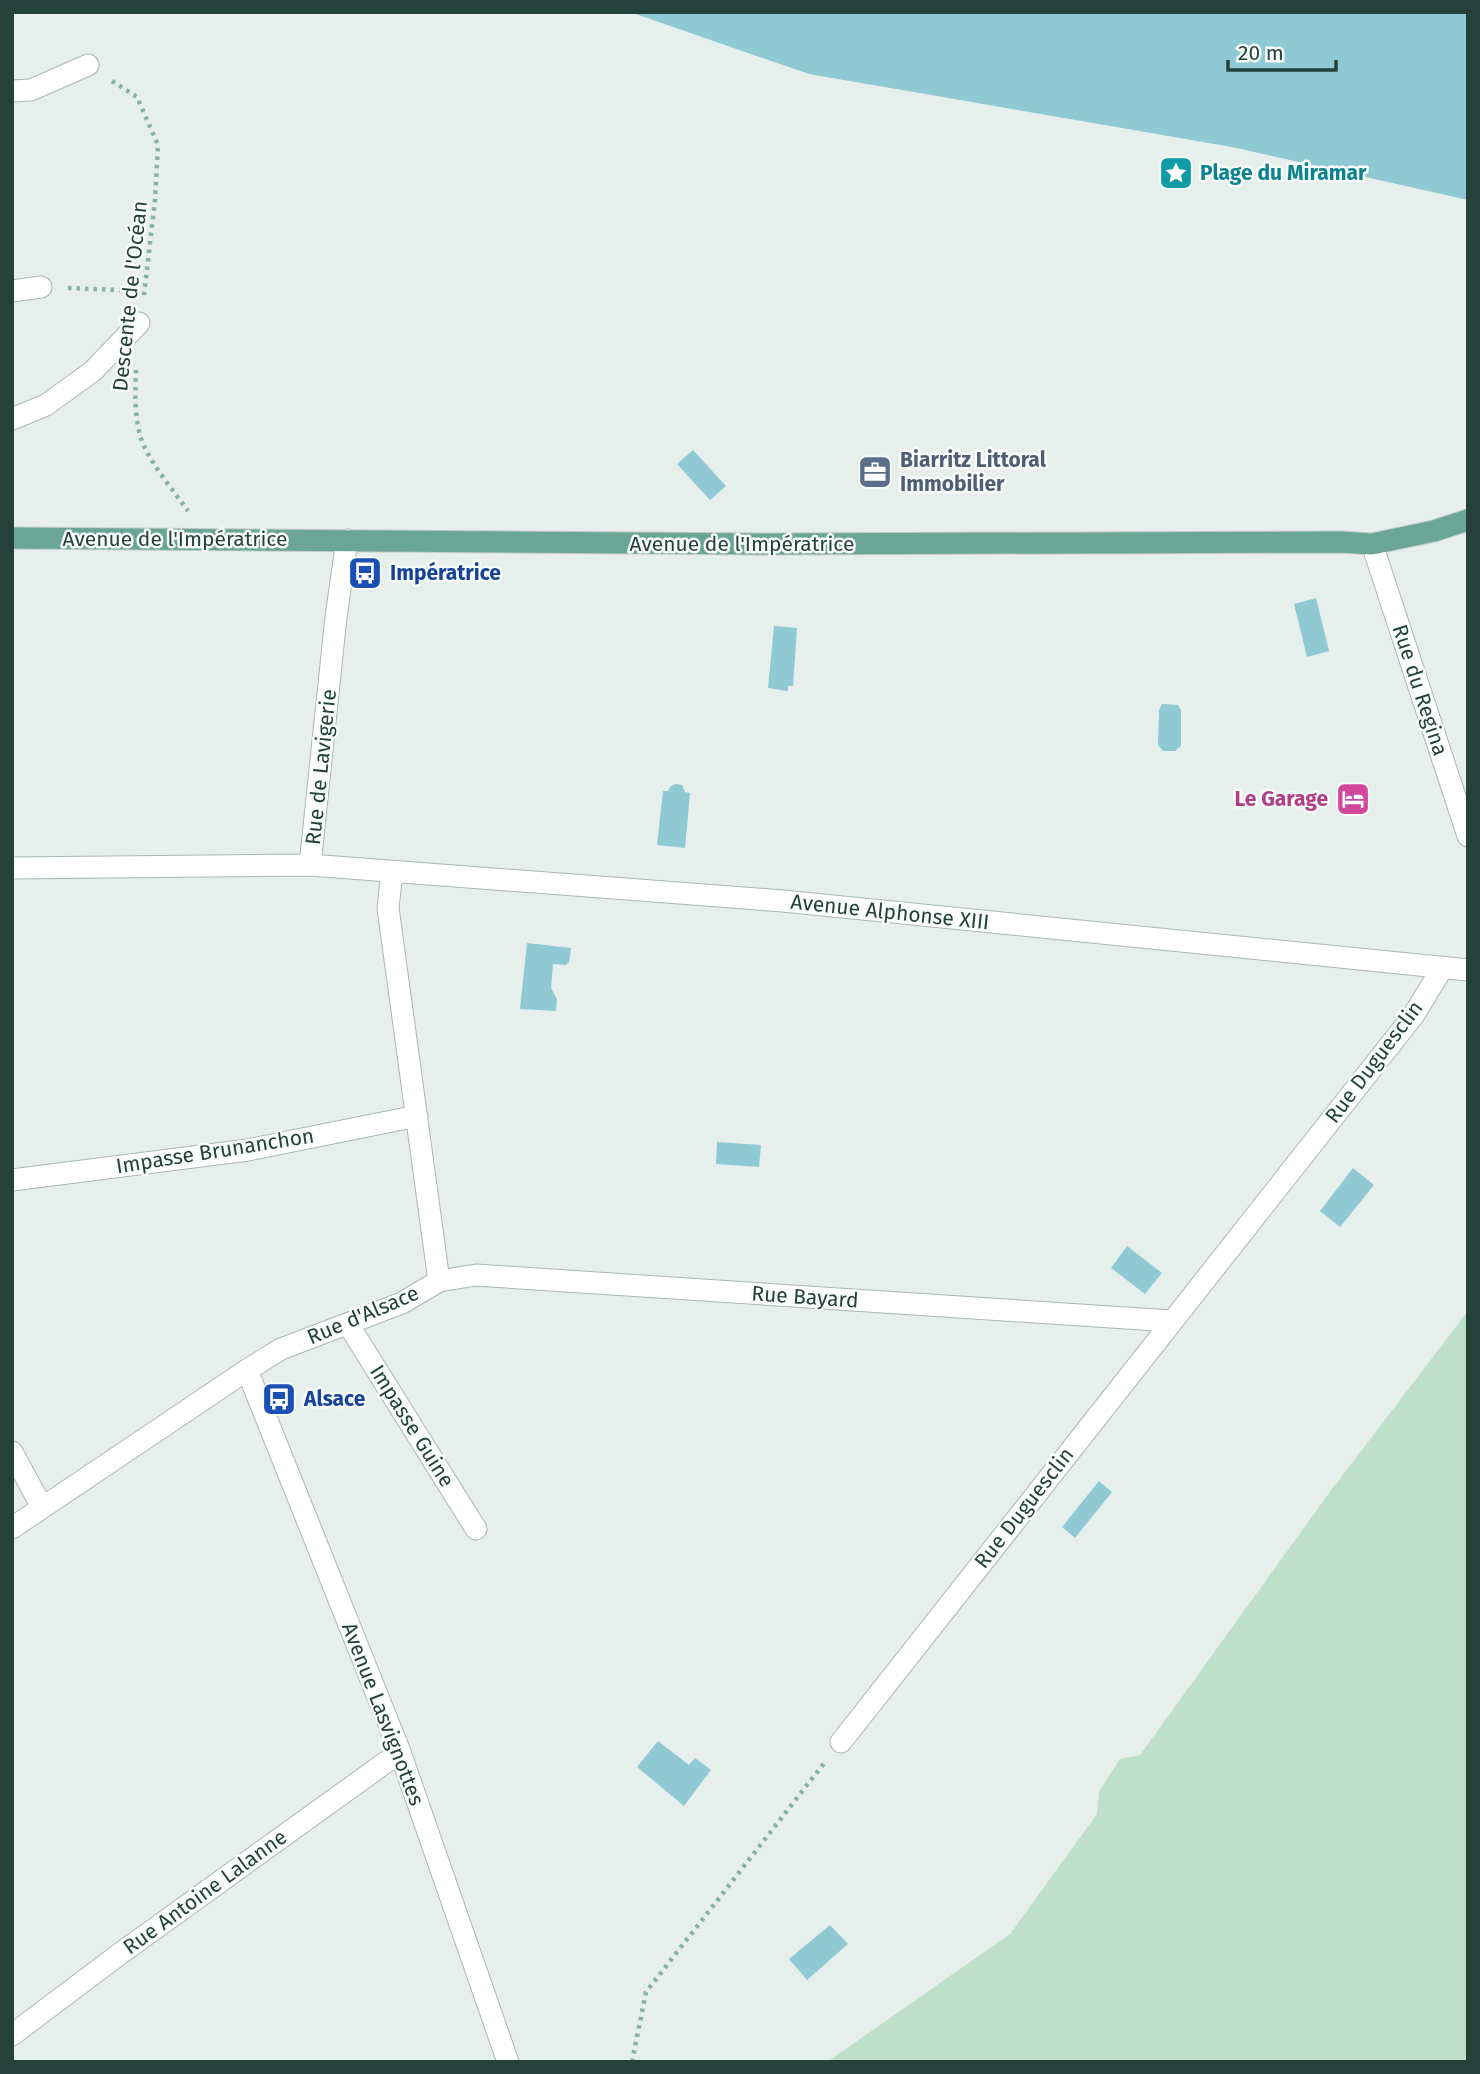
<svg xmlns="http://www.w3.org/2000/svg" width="1480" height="2074" viewBox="0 0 1480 2074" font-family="'Fira Sans',sans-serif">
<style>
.green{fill:#bfe0c8}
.water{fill:#8ec9d4}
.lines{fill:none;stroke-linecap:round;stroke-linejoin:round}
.minor-casing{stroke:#a8b8b2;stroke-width:23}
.major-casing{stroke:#c2cac8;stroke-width:23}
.path{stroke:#86b3a5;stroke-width:4.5;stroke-dasharray:3.5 5;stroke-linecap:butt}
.minor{stroke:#fff;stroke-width:21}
.major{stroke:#6aa596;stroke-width:21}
.labels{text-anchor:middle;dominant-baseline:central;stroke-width:5;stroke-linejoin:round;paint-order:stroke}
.culture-label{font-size:21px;font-weight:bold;fill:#0d838f;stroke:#f7fbf9;text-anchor:start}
.street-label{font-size:21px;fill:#24423a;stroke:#f7fbf9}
.service-label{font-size:21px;font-weight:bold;fill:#4e5e75;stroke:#f7fbf9;text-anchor:start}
.transit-label{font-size:21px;font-weight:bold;fill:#164399;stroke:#f7fbf9;text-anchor:start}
.hotel-label{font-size:21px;font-weight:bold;fill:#b23c85;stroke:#f7fbf9;text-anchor:end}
</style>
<rect width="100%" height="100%" fill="#e6efeb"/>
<path class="green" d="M 1468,1311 L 1468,2062 L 827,2062 L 1010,1934 L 1097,1814 L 1099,1791 L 1120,1759 L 1140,1755 L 1329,1493 Z"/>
<path class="water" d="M 630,12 L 1468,12 L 1468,200 L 1232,147 L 809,74 Z
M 693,450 L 726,486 L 710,500 L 677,464 Z
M 1316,598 L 1329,651 L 1307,657 L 1294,604 Z
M 774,626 L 797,628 L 793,686 L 788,686 L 788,691 L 768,688 Z
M 1162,704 L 1178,705 L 1181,710 L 1181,746 L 1175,751 L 1163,751 L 1158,745 L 1159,710 Z
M 675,784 L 682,785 L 685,792 L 690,793 L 685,848 L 657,845 L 663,791 L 668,791 L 670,787 Z
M 527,943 L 571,948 L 569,962 L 566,965 L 553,964 L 551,988 L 557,999 L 556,1011 L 520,1009 Z
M 717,1142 L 761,1145 L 759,1167 L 716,1164 Z
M 1353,1168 L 1374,1185 L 1340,1227 L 1320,1211 Z
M 1127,1246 L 1162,1273 L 1145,1294 L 1111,1268 Z
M 1099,1481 L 1112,1492 L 1075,1538 L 1062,1527 Z
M 658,1741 L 689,1765 L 695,1758 L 711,1770 L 684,1806 L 637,1767 Z
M 830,1925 L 848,1944 L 807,1980 L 789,1959 Z"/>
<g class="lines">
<g class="minor-casing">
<path id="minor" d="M 12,91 L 31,90 L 88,65
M 12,291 L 41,287
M 12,419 L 46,405 L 93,371 L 139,323
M 1372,544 L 1468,836
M 310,865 L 336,617 L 347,540
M 12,868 L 310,865 L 783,901 L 1468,970
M 392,872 L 388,908 L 439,1281
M 12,1180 L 248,1150 L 417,1116
M 348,1324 L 476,1529
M 247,1370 L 400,1752 L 508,2062
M 12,1452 L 42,1507
M 12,1528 L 247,1370 L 281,1349 L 402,1303 L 439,1281 L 476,1275 L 1171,1321
M 841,1742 L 1413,1016 L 1443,967
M 12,2035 L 121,1953 L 400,1752"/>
</g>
<g class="major-casing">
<path id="major" d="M 12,538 L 766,544 L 1340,542 L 1372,544 L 1434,531 L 1468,520"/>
</g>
<path class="path" d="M 112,81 L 137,97 L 158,145 L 155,200 L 144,295
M 68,288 L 144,291
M 136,370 C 135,393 134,425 144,446 C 155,469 173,490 188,511
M 632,2062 L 646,1992 L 825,1762"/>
<use href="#minor" class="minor"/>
<use href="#major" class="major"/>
</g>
<defs>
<g id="sight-square" transform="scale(1.75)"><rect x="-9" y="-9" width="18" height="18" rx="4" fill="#0f9aa8" stroke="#f7fbf9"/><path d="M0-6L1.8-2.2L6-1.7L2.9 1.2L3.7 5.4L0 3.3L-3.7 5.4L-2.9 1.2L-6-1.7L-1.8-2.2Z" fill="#fff"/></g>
<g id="office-square" transform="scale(1.75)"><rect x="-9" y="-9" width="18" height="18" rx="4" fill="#5c6f8a" stroke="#f7fbf9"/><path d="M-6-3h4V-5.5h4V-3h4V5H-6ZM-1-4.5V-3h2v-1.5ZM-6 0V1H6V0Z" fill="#fff"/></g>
<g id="bus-square" transform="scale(1.75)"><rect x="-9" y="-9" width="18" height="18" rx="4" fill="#1a4fb4" stroke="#f7fbf9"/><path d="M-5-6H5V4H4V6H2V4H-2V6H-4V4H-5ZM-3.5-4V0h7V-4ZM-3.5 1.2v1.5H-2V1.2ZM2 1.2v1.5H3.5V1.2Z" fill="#fff"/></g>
<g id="hotel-square" transform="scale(1.75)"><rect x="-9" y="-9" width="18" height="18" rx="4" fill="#d1479c" stroke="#f7fbf9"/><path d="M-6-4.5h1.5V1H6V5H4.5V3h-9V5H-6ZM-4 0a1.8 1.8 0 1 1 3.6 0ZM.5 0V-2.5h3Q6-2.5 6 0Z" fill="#fff"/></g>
</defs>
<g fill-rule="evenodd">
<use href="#sight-square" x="1176" y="173"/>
<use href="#office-square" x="875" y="472"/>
<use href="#bus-square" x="365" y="573"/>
<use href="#hotel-square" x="1353" y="799"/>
<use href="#bus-square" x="279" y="1399"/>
</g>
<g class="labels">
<g class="culture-label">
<text x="1200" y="173">Plage du Miramar</text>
</g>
<g class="street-label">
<text transform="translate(130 296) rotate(-84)">Descente de l'Océan</text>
<text x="175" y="539">Avenue de l'Impératrice</text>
<text x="742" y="544">Avenue de l'Impératrice</text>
<text transform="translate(1420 690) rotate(72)">Rue du Regina</text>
<text transform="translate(321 767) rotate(-84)">Rue de Lavigerie</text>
<text transform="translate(890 912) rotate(6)">Avenue Alphonse XIII</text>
<text transform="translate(1374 1062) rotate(-53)">Rue Duguesclin</text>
<text transform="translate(215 1151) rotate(-9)">Impasse Brunanchon</text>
<text transform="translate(805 1297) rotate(4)">Rue Bayard</text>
<text transform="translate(363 1315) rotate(-23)">Rue d'Alsace</text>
<text transform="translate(412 1426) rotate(58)">Impasse Guine</text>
<text transform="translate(1024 1508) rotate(-52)">Rue Duguesclin</text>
<text transform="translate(383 1714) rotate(69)">Avenue Lasvignottes</text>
<text transform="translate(205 1892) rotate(-36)">Rue Antoine Lalanne</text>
</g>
<g class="service-label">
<text x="900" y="460">Biarritz Littoral<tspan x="900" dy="24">Immobilier</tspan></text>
</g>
<g class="transit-label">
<text x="390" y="573">Impératrice</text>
<text x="304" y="1399">Alsace</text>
</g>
<g class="hotel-label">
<text x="1328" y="799">Le Garage</text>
</g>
</g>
<rect width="1480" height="2074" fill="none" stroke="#24423a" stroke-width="28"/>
<path d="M1228 60v10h108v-10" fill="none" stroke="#24423a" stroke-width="3.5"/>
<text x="1238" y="60" font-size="21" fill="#24423a" stroke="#f7fbf9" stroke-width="5" paint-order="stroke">20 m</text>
</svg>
